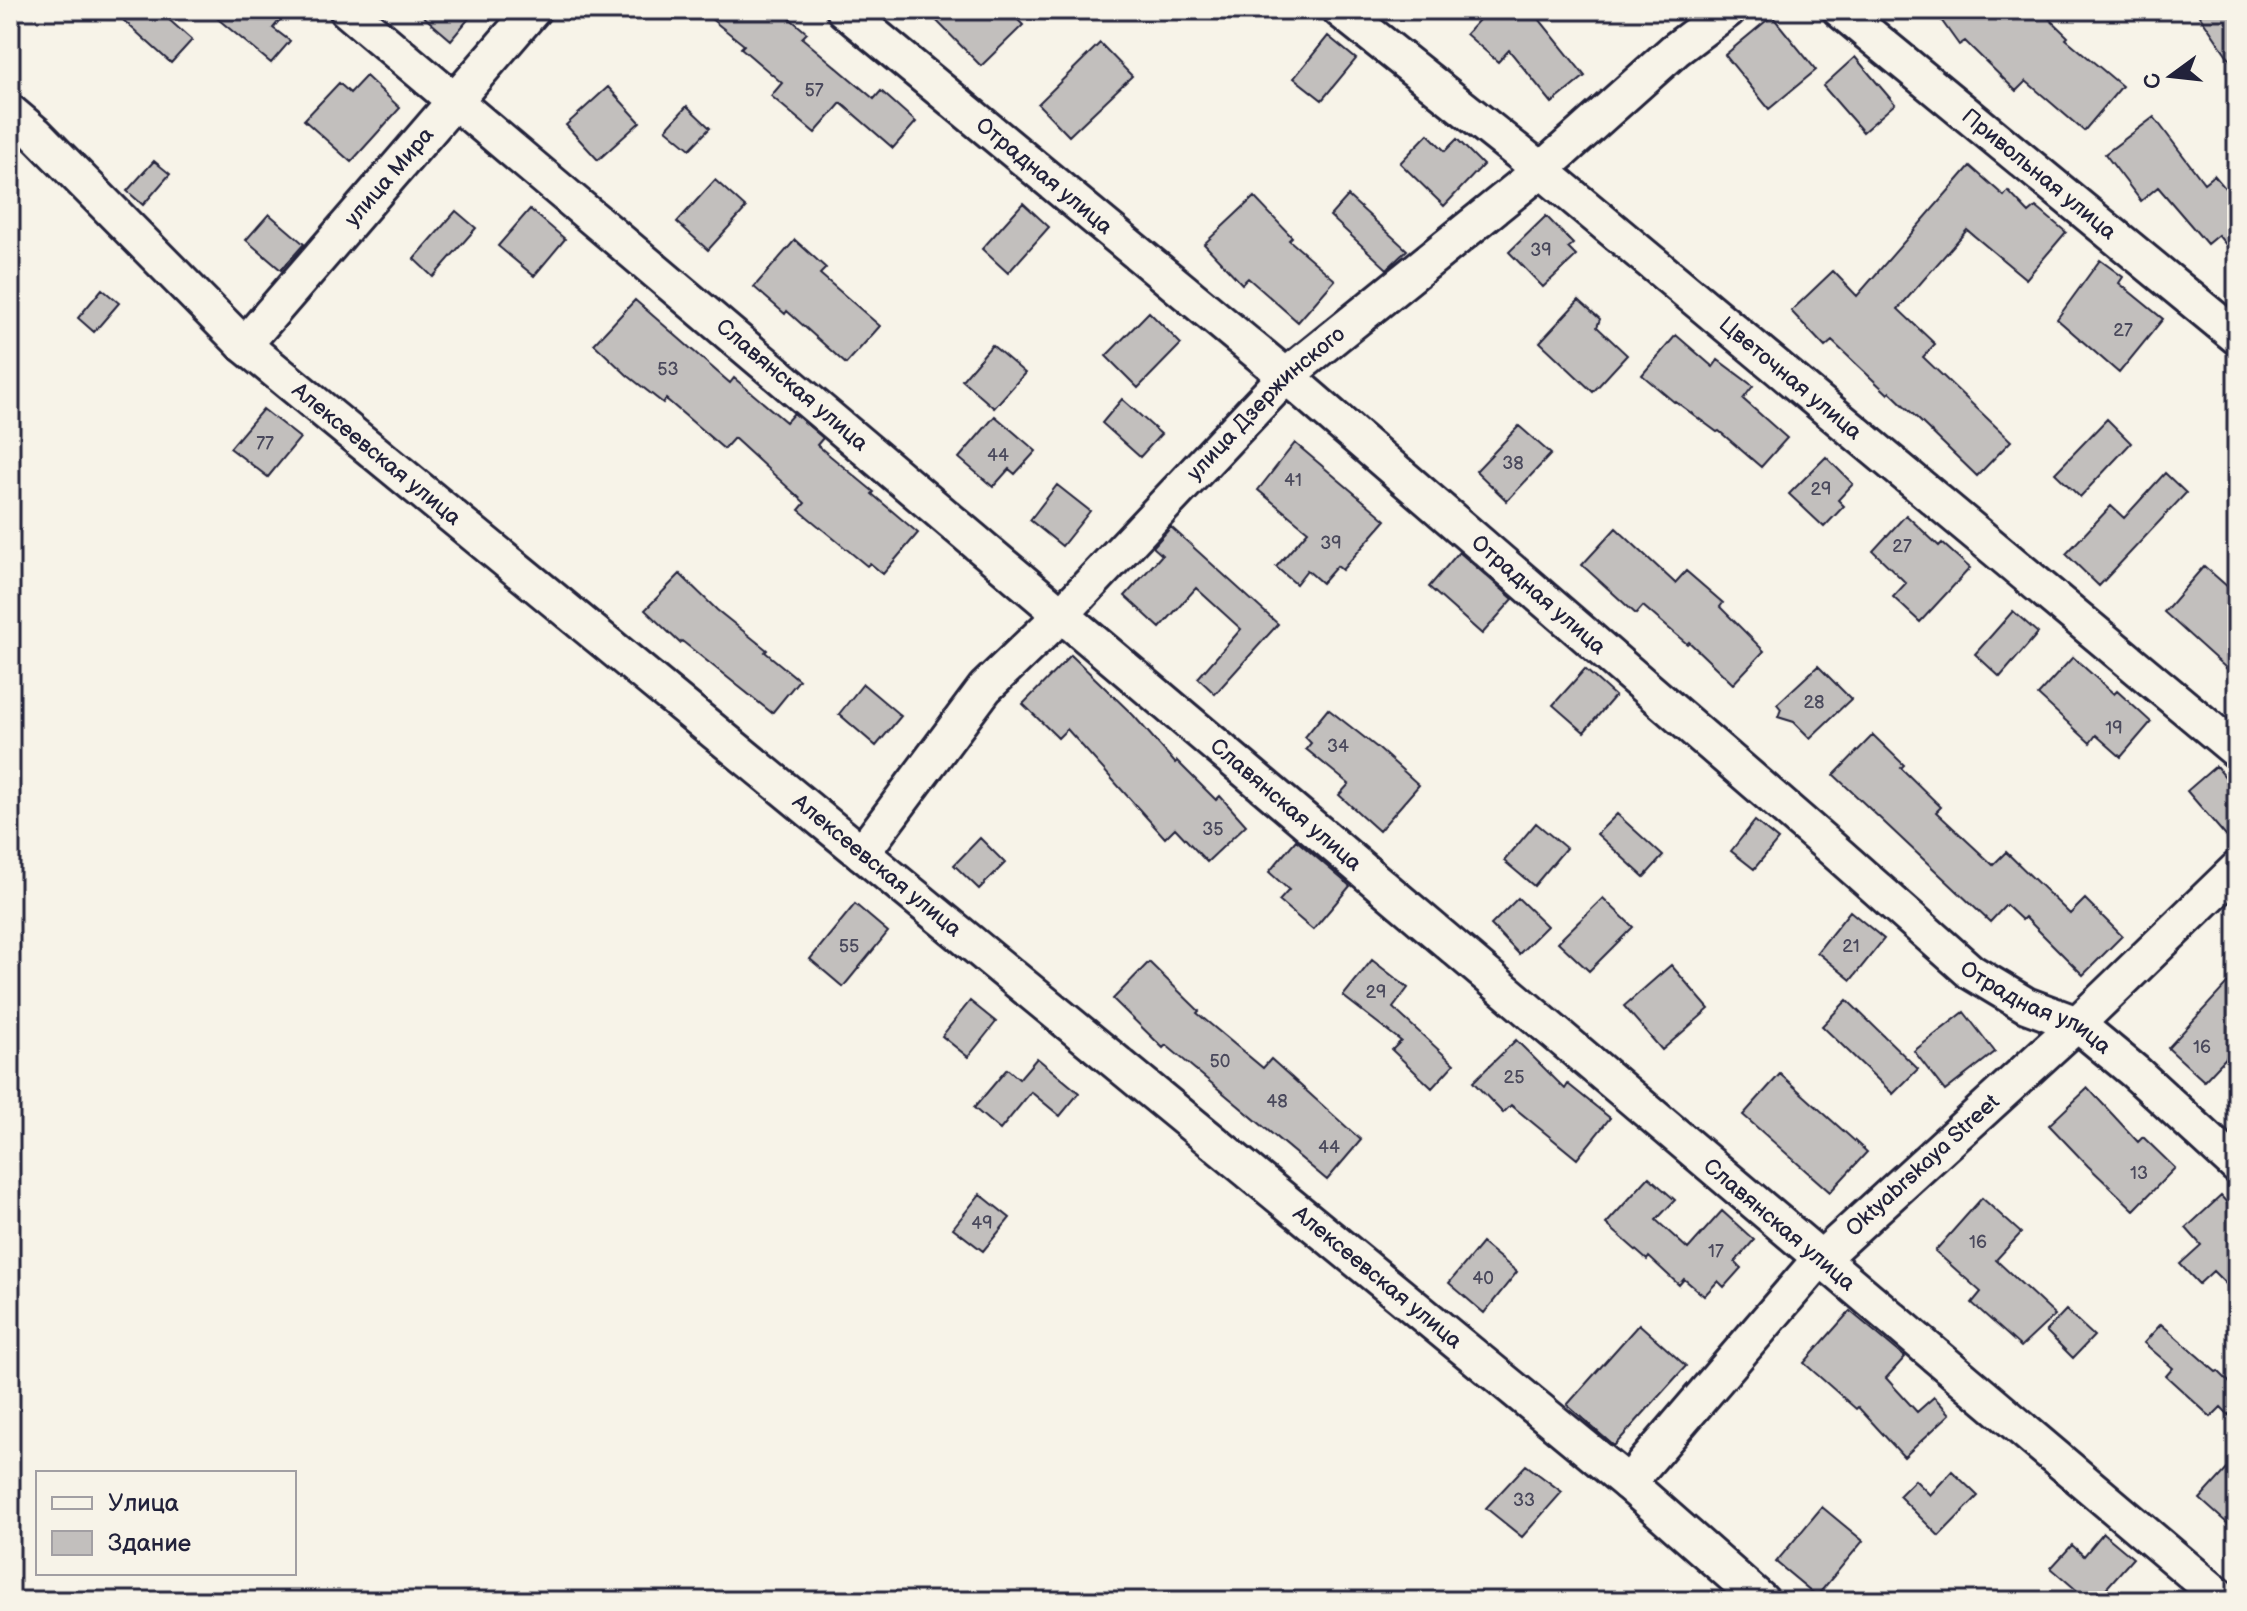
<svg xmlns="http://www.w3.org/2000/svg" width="2247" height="1611" viewBox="0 0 2247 1611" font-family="'Balsamiq Sans',sans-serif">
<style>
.building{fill:#c2bfbd;stroke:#22223b;stroke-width:2}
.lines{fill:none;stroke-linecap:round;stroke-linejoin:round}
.minor-casing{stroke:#22223b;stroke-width:40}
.minor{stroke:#f7f3e8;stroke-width:34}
.labels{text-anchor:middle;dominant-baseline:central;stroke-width:6;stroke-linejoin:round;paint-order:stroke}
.number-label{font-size:18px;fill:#4a495c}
.street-label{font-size:22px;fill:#22223b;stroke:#f7f3e8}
</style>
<rect width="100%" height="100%" fill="#f7f3e8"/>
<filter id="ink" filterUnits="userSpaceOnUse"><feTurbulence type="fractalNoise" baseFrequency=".0125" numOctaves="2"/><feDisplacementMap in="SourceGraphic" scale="16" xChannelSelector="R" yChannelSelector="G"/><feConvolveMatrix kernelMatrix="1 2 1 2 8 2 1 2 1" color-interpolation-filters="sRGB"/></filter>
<g filter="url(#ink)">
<path class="building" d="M 112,10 L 158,10 L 192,40 L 171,63 Z
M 207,10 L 288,10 L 273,28 L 290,41 L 271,63 Z
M 416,10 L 476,10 L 451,40 Z
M 700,10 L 780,10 L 807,33 L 802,38 L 874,99 L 881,91 L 916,122 L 893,148 L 841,103 L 815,133 L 771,96 L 782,83 L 741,48 L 744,45 Z
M 926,10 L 1008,10 L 1023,25 L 981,66 Z
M 1488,10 L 1532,10 L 1585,76 L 1552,103 L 1509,50 L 1498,62 L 1466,34 Z
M 1934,10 L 2040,10 L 2068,37 L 2066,39 L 2122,86 L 2084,131 L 2026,81 L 2016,91 L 1965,41 L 1959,45 Z
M 2196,10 L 2237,10 L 2237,70 Z
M 1772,16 L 1816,70 L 1769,109 L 1725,55 Z
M 1328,36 L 1356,59 L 1322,100 L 1294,78 Z
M 1100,43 L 1132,76 L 1069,136 L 1038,104 Z
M 1855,57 L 1895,104 L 1863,132 L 1823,86 Z
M 366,76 L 400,108 L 351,162 L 304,120 L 339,83 L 350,93 Z
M 608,87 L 640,122 L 598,160 L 566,125 Z
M 687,106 L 710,128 L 690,149 L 666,129 Z
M 2154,117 L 2204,183 L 2214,175 L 2237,202 L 2237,258 L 2218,235 L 2207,244 L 2158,187 L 2141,201 L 2105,154 Z
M 1428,134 L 1445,151 L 1457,139 L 1483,165 L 1444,206 L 1400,163 Z
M 154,161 L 170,174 L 143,205 L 127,191 Z
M 1970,166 L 2004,196 L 2008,191 L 2029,213 L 2036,207 L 2066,232 L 2026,279 L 1967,230 L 1898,309 L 1935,344 L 1923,357 L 2011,441 L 1977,476 L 1890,392 L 1888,394 L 1832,341 L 1825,347 L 1791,311 L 1833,271 L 1857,296 Z
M 715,180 L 746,208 L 708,250 L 677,222 Z
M 1348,196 L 1407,250 L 1387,269 L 1330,216 Z
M 1254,197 L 1292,237 L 1289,240 L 1335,280 L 1298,322 L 1248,278 L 1242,284 L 1204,244 Z
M 1023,203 L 1049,227 L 1008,273 L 982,249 Z
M 530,209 L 565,239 L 534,276 L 498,246 Z
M 456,211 L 476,228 L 433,277 L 414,259 Z
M 269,214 L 304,244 L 281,270 L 246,240 Z
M 1546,216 L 1573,244 L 1568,248 L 1576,256 L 1543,287 L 1509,252 Z
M 795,240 L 826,268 L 820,274 L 880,326 L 846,364 L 787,311 L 785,314 L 754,287 Z
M 2100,260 L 2123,277 L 2119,283 L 2163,319 L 2119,373 L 2057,319 Z
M 102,289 L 119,303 L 94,332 L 78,318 Z
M 635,300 L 730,383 L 734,378 L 786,422 L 794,413 L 823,438 L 817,445 L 874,492 L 872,494 L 918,533 L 883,574 L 870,563 L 867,566 L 799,510 L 805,503 L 734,438 L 724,449 L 666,399 L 663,403 L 627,375 L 594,344 Z
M 1579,300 L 1600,319 L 1597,327 L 1627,355 L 1593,392 L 1540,342 Z
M 1149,312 L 1181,344 L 1138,388 L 1106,356 Z
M 1676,335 L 1713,367 L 1718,360 L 1753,386 L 1743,399 L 1787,438 L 1761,467 L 1719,431 L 1717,432 L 1675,401 L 1674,402 L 1642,375 Z
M 992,345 L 1025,373 L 994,408 L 962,380 Z
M 1122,399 L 1161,434 L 1140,457 L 1102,423 Z
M 263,409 L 300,438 L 268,477 L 230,448 Z
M 995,416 L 1036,451 L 1015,474 L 1009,469 L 993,487 L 959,458 Z
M 2107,419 L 2131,443 L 2080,497 L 2055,473 Z
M 1519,426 L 1551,454 L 1507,501 L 1476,471 Z
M 1295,443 L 1386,520 L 1342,570 L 1337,566 L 1322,583 L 1307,570 L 1296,584 L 1276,567 L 1308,531 L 1258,490 Z
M 1826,457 L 1853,484 L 1838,500 L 1844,506 L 1824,527 L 1789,494 Z
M 2165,473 L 2186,493 L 2099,586 L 2066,554 L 2111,506 L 2124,518 Z
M 1057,485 L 1090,511 L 1062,546 L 1030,520 Z
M 1906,515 L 1939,546 L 1942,543 L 1970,568 L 1920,622 L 1893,597 L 1906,583 L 1873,551 Z
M 1171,527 L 1278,624 L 1215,694 L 1198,678 L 1241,629 L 1196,588 L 1160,628 L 1125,596 L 1162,555 L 1153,547 Z
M 1616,528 L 1675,583 L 1686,571 L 1723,603 L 1720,607 L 1764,651 L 1733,684 L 1689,642 L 1687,644 L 1643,606 L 1636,614 L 1582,565 Z
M 1459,552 L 1513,599 L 1482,634 L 1429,587 Z
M 2204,566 L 2237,595 L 2237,678 L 2164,612 Z
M 680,574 L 717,610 L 767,650 L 765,652 L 799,680 L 772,713 L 682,641 L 680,643 L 645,610 Z
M 2013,611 L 2038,633 L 2000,677 L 1975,654 Z
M 1071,655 L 1134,716 L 1175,763 L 1177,761 L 1216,800 L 1220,796 L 1246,825 L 1207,862 L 1175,828 L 1165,838 L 1067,729 L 1058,738 L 1023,704 Z
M 2073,657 L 2114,694 L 2117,691 L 2151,722 L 2121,757 L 2096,735 L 2090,743 L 2038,695 Z
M 1818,666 L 1851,699 L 1810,738 L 1794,722 L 1778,717 L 1781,709 L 1777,704 Z
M 1585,669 L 1615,696 L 1584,732 L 1553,705 Z
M 863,684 L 901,716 L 876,746 L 839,714 Z
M 1328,709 L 1379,749 L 1419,785 L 1379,831 L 1339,795 L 1349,784 L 1306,749 L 1311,743 L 1305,737 Z
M 1873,735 L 1904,765 L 1901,768 L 1941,807 L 1936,812 L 1993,865 L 2006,852 L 2070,914 L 2085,899 L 2122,936 L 2083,975 L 2025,917 L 2022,920 L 2006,905 L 1990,922 L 1834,775 Z
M 2216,766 L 2237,791 L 2237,849 L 2187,791 Z
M 1617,814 L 1663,856 L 1644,877 L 1597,834 Z
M 1755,821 L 1778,840 L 1754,869 L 1731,851 Z
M 1536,823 L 1566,848 L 1534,886 L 1504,861 Z
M 980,838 L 1005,863 L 979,889 L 954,865 Z
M 1296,840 L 1350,886 L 1313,930 L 1279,901 L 1289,890 L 1269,872 Z
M 1518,898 L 1547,926 L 1519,954 L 1491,925 Z
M 1603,898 L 1633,927 L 1589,971 L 1558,942 Z
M 855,904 L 888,932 L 843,987 L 810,959 Z
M 1850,911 L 1884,939 L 1851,980 L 1817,952 Z
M 1372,960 L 1408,988 L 1393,1008 L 1454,1064 L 1432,1088 L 1392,1050 L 1401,1041 L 1343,996 Z
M 1149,962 L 1199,1011 L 1197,1013 L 1263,1068 L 1271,1059 L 1361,1140 L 1327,1180 L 1166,1045 L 1163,1048 L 1113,999 Z
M 1671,965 L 1709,1009 L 1662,1050 L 1624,1006 Z
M 2237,973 L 2237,1046 L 2204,1081 L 2168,1048 Z
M 1847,1000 L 1918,1069 L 1893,1094 L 1822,1026 Z
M 970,1001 L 996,1022 L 968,1057 L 942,1036 Z
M 1964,1012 L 1995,1052 L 1945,1091 L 1914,1051 Z
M 1516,1040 L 1565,1089 L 1568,1084 L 1610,1118 L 1577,1159 L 1511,1105 L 1503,1113 L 1473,1082 Z
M 1037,1058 L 1079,1093 L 1060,1116 L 1031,1092 L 1000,1130 L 974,1108 L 1007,1069 L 1019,1079 Z
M 1780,1074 L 1867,1152 L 1830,1192 L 1743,1115 Z
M 2088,1088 L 2138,1142 L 2143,1137 L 2175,1168 L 2134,1210 L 2088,1166 L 2049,1125 Z
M 1649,1177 L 1675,1200 L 1656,1220 L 1688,1249 L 1722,1211 L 1754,1240 L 1735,1262 L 1741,1268 L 1724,1287 L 1718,1281 L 1704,1296 L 1684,1279 L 1679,1285 L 1649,1257 L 1647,1260 L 1606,1224 Z
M 980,1194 L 1010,1218 L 983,1251 L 953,1228 Z
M 2221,1196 L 2237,1214 L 2237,1295 L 2213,1271 L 2199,1284 L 2180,1264 L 2201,1245 L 2186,1228 Z
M 1982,1198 L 2021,1233 L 1996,1260 L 2055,1315 L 2021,1347 L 1972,1303 L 1981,1292 L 1935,1251 Z
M 1482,1243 L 1517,1272 L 1484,1313 L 1449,1283 Z
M 2066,1310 L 2094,1336 L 2073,1358 L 2046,1331 Z
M 1850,1311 L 1905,1357 L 1886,1378 L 1917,1412 L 1934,1397 L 1950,1414 L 1904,1457 L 1858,1407 L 1856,1409 L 1804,1363 Z
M 1639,1324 L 1686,1366 L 1614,1446 L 1567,1405 Z
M 2161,1324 L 2216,1372 L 2218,1371 L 2237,1390 L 2237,1423 L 2221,1407 L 2211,1417 L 2166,1376 L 2173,1368 L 2144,1343 Z
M 2237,1458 L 2237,1532 L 2200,1499 Z
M 1526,1465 L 1562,1492 L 1522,1537 L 1486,1508 Z
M 1952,1471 L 1978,1496 L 1939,1536 L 1899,1496 L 1915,1480 L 1930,1495 Z
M 1822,1507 L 1863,1541 L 1817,1596 L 1776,1562 Z
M 2103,1533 L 2133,1558 L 2095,1601 L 2089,1601 L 2051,1568 L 2072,1545 L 2084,1556 Z"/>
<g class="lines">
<g class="minor-casing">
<g id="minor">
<path id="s1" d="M 347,10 C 976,536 1597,1074 2225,1601"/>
<path id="s2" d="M 844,10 L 1286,376 L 1830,847 L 1971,972 L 2026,1005 L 2077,1024 L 2135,1072 L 2237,1166"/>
<path id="s3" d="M 1340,10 L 1541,170 L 2237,751"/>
<path id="s4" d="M 1840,10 L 2237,337"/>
<path id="s5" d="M 10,112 L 36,134 L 244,345 L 1628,1483 L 1762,1601"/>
<path id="s6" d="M 244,345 L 533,10"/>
<path id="s7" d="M 862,853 L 985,688 L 1061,615 L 1286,376 L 1541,170 L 1675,50 L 1728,10"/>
<path id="s8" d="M 1628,1483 L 1819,1260 L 2077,1024 L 2237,869"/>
</g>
</g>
<use href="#minor" class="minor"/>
</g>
</g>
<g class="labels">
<g class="number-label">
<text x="814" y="90">57</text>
<text x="1541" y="250">39</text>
<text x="2123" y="330">27</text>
<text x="668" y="369">53</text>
<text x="265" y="443">77</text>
<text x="998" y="455">44</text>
<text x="1513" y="463">38</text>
<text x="1293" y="480">41</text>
<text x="1821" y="489">29</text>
<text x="1331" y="543">39</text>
<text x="1902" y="546">27</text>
<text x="1814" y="702">28</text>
<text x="2114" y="728">19</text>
<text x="1338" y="746">34</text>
<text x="1213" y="829">35</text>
<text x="849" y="946">55</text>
<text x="1851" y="946">21</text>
<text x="1376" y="992">29</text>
<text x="2202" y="1047">16</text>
<text x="1220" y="1061">50</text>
<text x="1514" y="1077">25</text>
<text x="1277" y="1101">48</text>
<text x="1329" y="1147">44</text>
<text x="2139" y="1173">13</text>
<text x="982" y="1223">49</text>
<text x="1978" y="1242">16</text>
<text x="1716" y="1251">17</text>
<text x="1483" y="1278">40</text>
<text x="1524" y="1500">33</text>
</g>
<g class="street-label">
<text stroke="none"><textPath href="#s4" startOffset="258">Привольная улица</textPath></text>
<text stroke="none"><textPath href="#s2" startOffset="260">Отрадная улица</textPath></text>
<text stroke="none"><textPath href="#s6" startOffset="222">улица Мира</textPath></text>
<text stroke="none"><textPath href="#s3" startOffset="582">Цветочная улица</textPath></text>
<text stroke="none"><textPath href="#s1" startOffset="582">Славянская улица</textPath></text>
<text stroke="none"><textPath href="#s7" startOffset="606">улица Дзержинского</textPath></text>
<text stroke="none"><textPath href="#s5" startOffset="502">Алексеевская улица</textPath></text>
<text stroke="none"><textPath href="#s2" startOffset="908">Отрадная улица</textPath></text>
<text stroke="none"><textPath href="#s1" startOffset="1230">Славянская улица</textPath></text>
<text stroke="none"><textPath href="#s5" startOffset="1150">Алексеевская улица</textPath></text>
<text stroke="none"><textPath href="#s2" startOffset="1556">Отрадная улица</textPath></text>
<text stroke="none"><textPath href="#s8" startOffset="434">Oktyabrskaya Street</textPath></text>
<text stroke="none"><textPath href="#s1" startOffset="1878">Славянская улица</textPath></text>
<text stroke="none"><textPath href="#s5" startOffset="1798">Алексеевская улица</textPath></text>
</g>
</g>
<rect width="2247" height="1611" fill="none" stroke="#f7f3e8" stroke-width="40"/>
<rect x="20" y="20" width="2207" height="1571" fill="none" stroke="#22223b" stroke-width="3" filter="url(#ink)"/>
<rect x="36" y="1471" width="260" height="104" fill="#f7f3e8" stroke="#a29fa3" stroke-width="2"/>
<rect x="52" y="1497" width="40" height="12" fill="#f7f3e8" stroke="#a29fa3" stroke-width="2"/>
<text x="108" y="1511" font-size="24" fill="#22223b">Улица</text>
<rect x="52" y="1531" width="40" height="24" fill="#c2bfbd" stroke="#a29fa3" stroke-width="2"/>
<text x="108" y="1551" font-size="24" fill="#22223b">Здание</text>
<g transform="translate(2171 76) rotate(255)" stroke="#f7f3e8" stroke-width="6" paint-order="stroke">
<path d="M0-6L14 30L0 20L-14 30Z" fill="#22223b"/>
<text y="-12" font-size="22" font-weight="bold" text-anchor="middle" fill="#22223b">С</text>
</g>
</svg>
